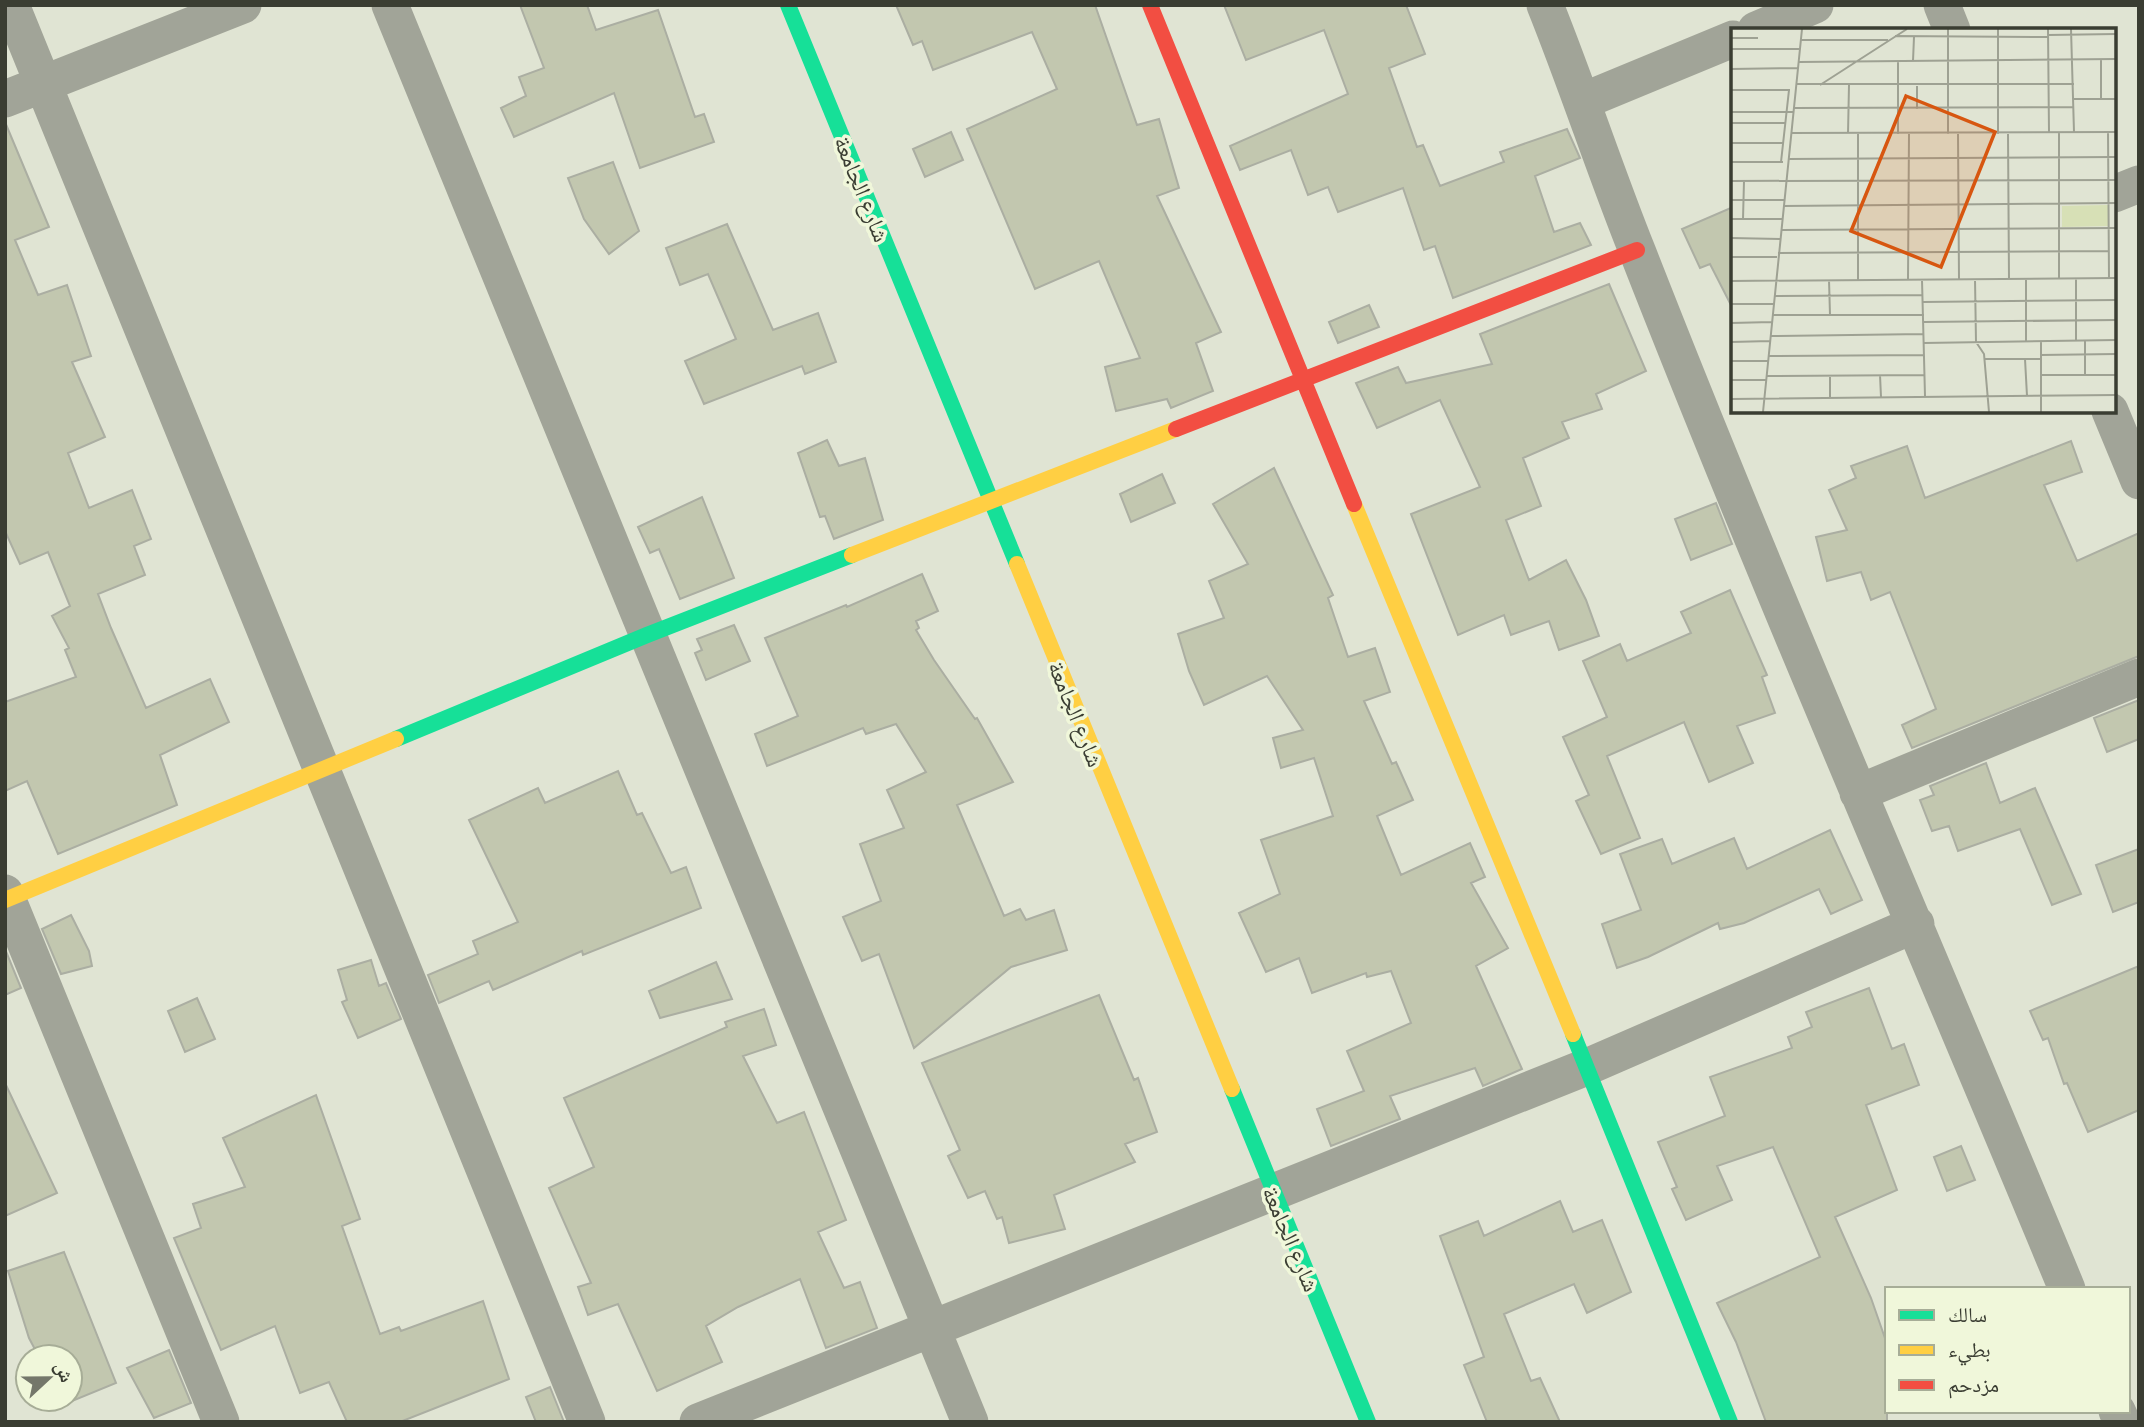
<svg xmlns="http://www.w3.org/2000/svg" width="2144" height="1427" viewBox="0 0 2144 1427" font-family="'Space Grotesk','Noto Naskh Arabic',sans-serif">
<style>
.building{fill:#c2c7af;stroke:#abaea2;stroke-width:2}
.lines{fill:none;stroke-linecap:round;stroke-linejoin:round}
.street{stroke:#a1a498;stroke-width:37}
.fast{stroke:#16e098;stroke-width:16}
.slow{stroke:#ffcf43;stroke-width:16}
.jam{stroke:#f24e42;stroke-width:16}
.labels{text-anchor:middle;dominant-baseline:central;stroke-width:7;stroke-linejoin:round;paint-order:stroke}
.street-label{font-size:23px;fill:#3a3d32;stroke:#f0f7da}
.inset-road{fill:none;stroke:#9ea193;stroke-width:2}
.view{fill:#d75610;fill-opacity:0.15;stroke:#d75610;stroke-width:3.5}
.inset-edge{fill:none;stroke:#3a3d32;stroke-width:3.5}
</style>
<rect width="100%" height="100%" fill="#e0e4d3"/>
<path class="building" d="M 520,5 L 587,5 L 596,30 L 658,10 L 695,117 L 704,114 L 714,142 L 640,168 L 614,93 L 514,137 L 501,108 L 526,96 L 519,77 L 544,68 Z
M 896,5 L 1095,5 L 1137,125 L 1159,119 L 1179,188 L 1157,196 L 1221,332 L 1196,343 L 1213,391 L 1171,408 L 1167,399 L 1116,411 L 1105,367 L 1140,358 L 1099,261 L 1035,289 L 967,129 L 1057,89 L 1032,32 L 933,70 L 922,41 L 913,45 Z
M 1224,5 L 1406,5 L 1425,54 L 1389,68 L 1417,147 L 1423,145 L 1440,186 L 1504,162 L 1500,152 L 1567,129 L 1580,158 L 1535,176 L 1554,232 L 1580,223 L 1591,245 L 1453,298 L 1435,246 L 1424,250 L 1403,188 L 1338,212 L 1328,187 L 1308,195 L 1291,150 L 1240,170 L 1230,146 L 1348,94 L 1324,30 L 1246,60 Z
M 5,122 L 49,227 L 15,240 L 38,295 L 67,285 L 91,356 L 72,362 L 105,437 L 68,453 L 89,508 L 132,490 L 151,539 L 134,546 L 145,575 L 98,594 L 111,628 L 146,708 L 210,679 L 229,722 L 160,755 L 177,805 L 58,854 L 27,781 L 5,791 L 5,702 L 76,677 L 65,650 L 69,648 L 52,616 L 70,606 L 48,552 L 20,564 L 5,531 Z
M 951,132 L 963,160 L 925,177 L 913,149 Z
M 613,162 L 639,231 L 609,254 L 584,219 L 568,178 Z
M 1733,207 L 1733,309 L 1710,264 L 1700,268 L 1682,229 Z
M 727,224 L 773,330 L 818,313 L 836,362 L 805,374 L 802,366 L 704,404 L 685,361 L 736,339 L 708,274 L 680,285 L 666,248 Z
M 1609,284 L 1646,371 L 1596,394 L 1602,409 L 1562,422 L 1569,438 L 1523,458 L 1541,506 L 1506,520 L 1529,580 L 1566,560 L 1586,600 L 1599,636 L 1559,650 L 1549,621 L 1511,635 L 1504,615 L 1458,635 L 1411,514 L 1480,487 L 1440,400 L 1377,428 L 1356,383 L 1398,367 L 1406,383 L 1492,364 L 1480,334 Z
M 1369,305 L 1379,327 L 1338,343 L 1329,322 Z
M 827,440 L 839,466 L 865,458 L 883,520 L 834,539 L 825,516 L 820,517 L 798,453 Z
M 2071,441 L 2082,472 L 2044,485 L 2077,561 L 2139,533 L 2139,656 L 1912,748 L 1902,725 L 1936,709 L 1890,592 L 1871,600 L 1861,572 L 1827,581 L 1816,537 L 1847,530 L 1829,490 L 1856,478 L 1851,466 L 1907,446 L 1925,498 Z
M 1274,468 L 1333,595 L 1328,598 L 1348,657 L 1375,648 L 1390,692 L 1364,701 L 1392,764 L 1396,762 L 1413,800 L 1377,816 L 1401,875 L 1470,843 L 1485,877 L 1471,883 L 1508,948 L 1476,966 L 1522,1069 L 1483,1086 L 1475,1068 L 1390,1096 L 1400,1119 L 1331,1146 L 1317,1109 L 1364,1091 L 1347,1051 L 1411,1023 L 1391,971 L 1367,977 L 1366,973 L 1312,993 L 1299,958 L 1266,972 L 1239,913 L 1280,894 L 1261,840 L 1333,816 L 1314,758 L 1281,768 L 1273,738 L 1303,730 L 1267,676 L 1204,705 L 1189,671 L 1178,634 L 1224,618 L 1209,581 L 1248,564 L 1213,504 Z
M 1162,474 L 1175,503 L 1131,522 L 1120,494 Z
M 702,497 L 734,578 L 680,599 L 659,549 L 650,553 L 638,527 Z
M 1716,503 L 1732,544 L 1691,560 L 1675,519 Z
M 922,574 L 938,611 L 916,621 L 919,628 L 916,630 L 934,660 L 975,719 L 977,718 L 1013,782 L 957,805 L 1004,916 L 1020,909 L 1026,920 L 1054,910 L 1067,950 L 1011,967 L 914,1048 L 879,954 L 862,961 L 843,917 L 881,901 L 860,844 L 904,828 L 887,790 L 926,772 L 896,724 L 866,734 L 863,728 L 767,766 L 755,734 L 798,716 L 765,638 L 846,605 L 847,607 Z
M 1730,590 L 1767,675 L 1762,677 L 1775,713 L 1737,726 L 1753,763 L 1709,782 L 1684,722 L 1607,756 L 1640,838 L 1601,854 L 1576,801 L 1589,795 L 1563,737 L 1607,717 L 1583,661 L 1620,644 L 1627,661 L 1691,633 L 1681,612 Z
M 734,625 L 750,661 L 706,680 L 695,653 L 702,650 L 697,639 Z
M 2139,700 L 2139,739 L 2107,752 L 2094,718 Z
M 1986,763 L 2000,803 L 2035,788 L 2081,894 L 2052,905 L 2020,829 L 1958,851 L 1949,826 L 1932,831 L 1920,800 L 1934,795 L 1930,786 Z
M 618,771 L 637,815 L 642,813 L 671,873 L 686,867 L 701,908 L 583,955 L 582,951 L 493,990 L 489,981 L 439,1003 L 428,975 L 478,954 L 473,941 L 518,922 L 469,820 L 538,788 L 545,803 Z
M 1830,830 L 1862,900 L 1831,914 L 1819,889 L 1744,923 L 1720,929 L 1718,923 L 1648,957 L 1617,968 L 1602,924 L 1641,910 L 1620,854 L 1662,839 L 1672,864 L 1734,838 L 1747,869 Z
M 2139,849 L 2139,902 L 2113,912 L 2096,865 Z
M 71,915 L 89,951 L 92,966 L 61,974 L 42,929 Z
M 5,949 L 21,988 L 5,995 Z
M 371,960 L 379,986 L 386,983 L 401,1019 L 358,1038 L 342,1002 L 347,1000 L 338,970 Z
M 716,962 L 732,999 L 660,1018 L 649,991 Z
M 2139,966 L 2139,1110 L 2088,1132 L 2067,1083 L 2064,1084 L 2048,1038 L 2043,1040 L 2030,1011 Z
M 1869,988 L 1892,1049 L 1904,1044 L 1919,1085 L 1866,1105 L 1897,1190 L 1835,1217 L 1871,1298 L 1887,1344 L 1887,1422 L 1766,1422 L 1736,1342 L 1717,1303 L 1820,1257 L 1773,1147 L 1717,1166 L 1732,1200 L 1686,1220 L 1672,1189 L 1677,1187 L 1658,1142 L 1725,1116 L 1710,1077 L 1792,1048 L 1788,1037 L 1812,1027 L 1806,1012 Z
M 1099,995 L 1134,1080 L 1138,1078 L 1157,1132 L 1125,1144 L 1135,1162 L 1054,1195 L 1065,1229 L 1009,1243 L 1002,1217 L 997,1219 L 985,1191 L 968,1198 L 948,1156 L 960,1150 L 922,1063 Z
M 197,998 L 215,1039 L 185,1052 L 168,1011 Z
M 764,1009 L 776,1045 L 743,1056 L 777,1123 L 804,1112 L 846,1220 L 818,1232 L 844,1288 L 860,1282 L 877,1328 L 826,1348 L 800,1279 L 738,1307 L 706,1326 L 722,1362 L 657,1391 L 618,1304 L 588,1315 L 578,1287 L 591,1283 L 549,1188 L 594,1167 L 564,1098 L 727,1027 L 725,1022 Z
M 5,1083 L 57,1193 L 5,1216 Z
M 316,1095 L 360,1219 L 342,1226 L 380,1334 L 399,1327 L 401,1331 L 483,1301 L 509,1379 L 400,1422 L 347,1422 L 329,1382 L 300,1393 L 275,1326 L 221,1350 L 174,1238 L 201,1228 L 193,1204 L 245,1187 L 223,1138 Z
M 1961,1146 L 1975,1180 L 1947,1191 L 1934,1157 Z
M 1560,1201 L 1573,1232 L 1602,1220 L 1631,1292 L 1587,1313 L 1574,1284 L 1504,1314 L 1531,1381 L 1540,1378 L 1560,1422 L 1487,1422 L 1464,1365 L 1484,1357 L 1440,1236 L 1478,1221 L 1484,1236 Z
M 64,1252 L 116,1383 L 60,1406 L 57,1399 L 70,1399 L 70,1357 L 39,1357 L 29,1338 L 8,1271 Z
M 169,1350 L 191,1403 L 154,1418 L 127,1368 Z
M 550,1387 L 564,1422 L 536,1422 L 526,1397 Z"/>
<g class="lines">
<path class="street" d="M 11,5 L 587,1422
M 390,5 L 970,1422
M 1545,5 C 1578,87 1605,171 1638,253 C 1774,601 1924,943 2067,1289
M 1942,5 L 1952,30
M 1756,30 L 1815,5
M 5,99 L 243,5
M 1583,101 L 1733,39
M 2114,194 L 2139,184
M 2110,411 L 2139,481
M 1858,793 L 2139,677
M 5,893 L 221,1422
M 2117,1411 L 2122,1422
M 698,1422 L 1589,1066 L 1916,924"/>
<path class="fast" d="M 788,5 L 1017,564
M 396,739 L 647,635 L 852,555
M 1573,1034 L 1730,1422
M 1232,1089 L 1368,1422"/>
<path class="slow" d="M 1354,504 L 1573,1034
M 852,555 L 1176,429
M 1017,564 L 1232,1089
M 5,900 L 396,739"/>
<path class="jam" d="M 1150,5 L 1354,504
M 1176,429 L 1637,250"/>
</g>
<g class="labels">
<g class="street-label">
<text transform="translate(862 189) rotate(68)">شارع الجامعة</text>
<text transform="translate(1076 714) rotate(68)">شارع الجامعة</text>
<text transform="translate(1291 1239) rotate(67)">شارع الجامعة</text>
</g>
</g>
<g transform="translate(1731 28)">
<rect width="385" height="385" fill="#e0e4d3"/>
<path d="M 377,177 L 377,198 L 331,199 L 331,178 Z" fill="#d7e0b6"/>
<path class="inset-road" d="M 267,1 L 267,106M 317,1 L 318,104M 340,1 L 343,104M 317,7 L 385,6M 164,8 L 317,9M 0,10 L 27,10M 70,12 L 157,12M 0,21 L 69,21M 370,31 L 370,71M 182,33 L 183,9M 68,34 L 385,31M 0,41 L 67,40M 65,56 L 343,56M 89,57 L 176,1M 186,58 L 186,81M 0,62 L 59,62M 343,71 L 385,71M 63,80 L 343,79M 0,84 L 63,84M 0,95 L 54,95M 377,104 L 378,250M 60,105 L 385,104M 117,106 L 118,57M 167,106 L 167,33M 217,106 L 217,1M 227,106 L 228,251M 277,106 L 278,251M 0,115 L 52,115M 57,131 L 385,129M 0,134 L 52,134M 50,134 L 58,62M 0,153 L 385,152M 0,172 L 53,172M 52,178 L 385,175M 0,191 L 51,191M 12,191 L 13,153M 50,202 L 385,200M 0,210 L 49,211M 47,225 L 378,223M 0,229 L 46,229M 295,250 L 295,313M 328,250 L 328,104M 244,251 L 245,314 L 253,326 L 258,384M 98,252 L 99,287M 127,252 L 127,106M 177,252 L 178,106M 191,252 L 194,368M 0,253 L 385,250M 44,268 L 192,267M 192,274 L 385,272M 0,276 L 43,276M 42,287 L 193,287M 193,294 L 385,292M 0,295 L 41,294M 40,308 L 193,306M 345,312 L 345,250M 0,314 L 39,313M 193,315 L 385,312M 309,327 L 385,326M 38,328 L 193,327M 253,331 L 309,331M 294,331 L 296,368M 0,333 L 37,333M 149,347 L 150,369M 309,347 L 385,347M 354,347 L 354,313M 35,348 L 194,347M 0,352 L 35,352M 99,370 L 99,347M 0,371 L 385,367M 32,384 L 71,1M 310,384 L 310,313"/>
<path class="view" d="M 175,68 L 264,104 L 210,239 L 120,203 Z"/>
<rect width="385" height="385" class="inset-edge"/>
</g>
<rect width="2144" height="1427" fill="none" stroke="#3a3d32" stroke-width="14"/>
<rect x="1885" y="1287" width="245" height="126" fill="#f0f7da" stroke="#a7ad97" stroke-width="2"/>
<rect x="1899" y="1310" width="35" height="10" fill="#16e098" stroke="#a7ad97" stroke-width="2"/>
<text x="1948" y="1322" font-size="21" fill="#3a3d32">سالك</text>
<rect x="1899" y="1345" width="35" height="10" fill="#ffcf43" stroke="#a7ad97" stroke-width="2"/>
<text x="1948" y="1357" font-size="21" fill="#3a3d32">بطيء</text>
<rect x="1899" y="1380" width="35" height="10" fill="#f24e42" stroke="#a7ad97" stroke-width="2"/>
<text x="1948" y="1392" font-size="21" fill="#3a3d32">مزدحم</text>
<g transform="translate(49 1378) rotate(68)"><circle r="33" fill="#f0f7da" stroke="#a7ad97" stroke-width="2"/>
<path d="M0-5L12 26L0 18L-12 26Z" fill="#74776a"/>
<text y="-10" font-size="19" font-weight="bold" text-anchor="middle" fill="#3a3d32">ش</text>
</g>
</svg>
